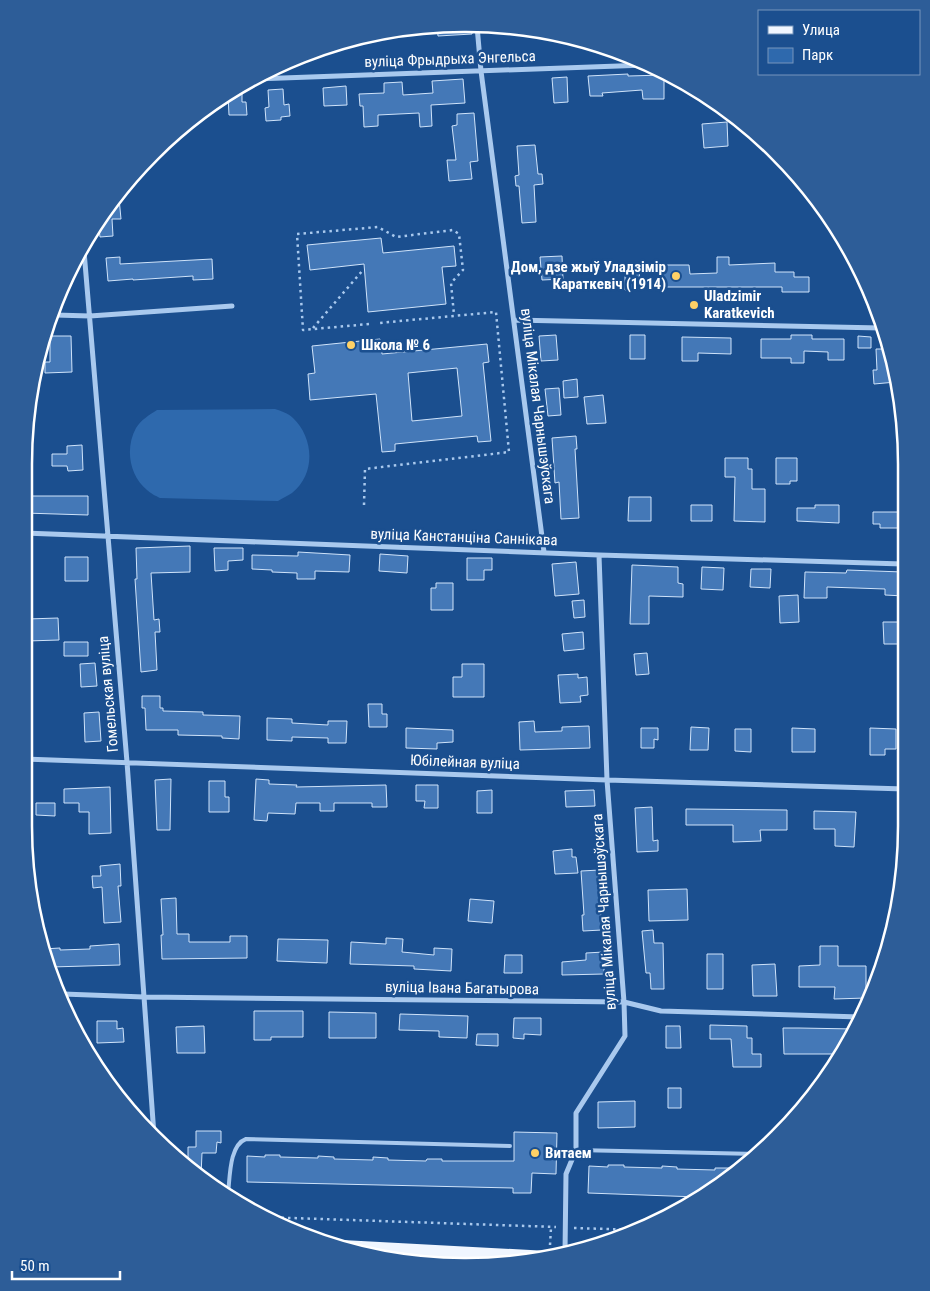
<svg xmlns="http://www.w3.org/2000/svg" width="930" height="1291" viewBox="0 0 930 1291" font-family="'Roboto Condensed',sans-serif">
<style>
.green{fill:#2e69ad}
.building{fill:#4478b7;stroke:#cfe3fa;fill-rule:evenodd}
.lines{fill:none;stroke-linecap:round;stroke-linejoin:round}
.path{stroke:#a9c9ee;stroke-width:2.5;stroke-dasharray:2.5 4;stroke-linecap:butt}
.service{stroke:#a9c9ee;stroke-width:4}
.minor{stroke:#a9c9ee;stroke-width:5}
.primary{stroke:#f0f6ff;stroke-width:12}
.poi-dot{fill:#ffd166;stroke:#1b4f8f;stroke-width:2}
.labels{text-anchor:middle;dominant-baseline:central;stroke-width:5;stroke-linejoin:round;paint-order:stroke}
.street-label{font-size:15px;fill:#fff;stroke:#1b4f8f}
.poi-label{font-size:15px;font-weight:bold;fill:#fff;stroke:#1b4f8f;text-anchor:start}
.rim{fill:none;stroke:#fff;stroke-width:2.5}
</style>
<rect width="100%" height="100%" fill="#1b4f8f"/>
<path class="green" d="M 275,409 C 281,411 288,413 293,418 C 314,438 316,474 292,493 C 288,496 282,498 278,501 L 160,498 C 156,496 150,493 147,490 C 129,475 125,448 136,428 C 141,420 149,415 157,410 Z"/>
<path class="building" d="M 437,25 L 472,26 L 472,34 L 438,36 Z
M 628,74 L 628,76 L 664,75 L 664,99 L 643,99 L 642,90 L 602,93 L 603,96 L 590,96 L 588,76 Z
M 567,77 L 568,102 L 554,103 L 552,78 Z
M 463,79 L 465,103 L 431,105 L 432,126 L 420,127 L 419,113 L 378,115 L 378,126 L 364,127 L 363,106 L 360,106 L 359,94 L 384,93 L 384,83 L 402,82 L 403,95 L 433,93 L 432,81 Z
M 346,86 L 347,105 L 324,106 L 323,88 Z
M 283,89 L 284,105 L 289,104 L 290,116 L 281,117 L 281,120 L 266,121 L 265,108 L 269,107 L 268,90 Z
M 234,91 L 242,91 L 242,102 L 246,102 L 247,115 L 229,115 L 228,95 Z
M 474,113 L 478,161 L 470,162 L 472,179 L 449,181 L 447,160 L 456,160 L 452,126 L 457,125 L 457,114 Z
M 727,122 L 728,146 L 704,148 L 702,124 Z
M 535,145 L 538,174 L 542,174 L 543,184 L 534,185 L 536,222 L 522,223 L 519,186 L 516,186 L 515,176 L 519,175 L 517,146 Z
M 119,198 L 121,219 L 112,219 L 113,236 L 100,237 L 98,220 Z
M 381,238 L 383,253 L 454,246 L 456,266 L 442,267 L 446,304 L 368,312 L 364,264 L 310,270 L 307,245 Z
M 562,256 L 563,279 L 542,280 L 540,257 Z
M 120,257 L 120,264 L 212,259 L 213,279 L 193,280 L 193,276 L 133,280 L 133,279 L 108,281 L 106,258 Z
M 717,257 L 729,257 L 729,265 L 775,263 L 775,272 L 794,272 L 794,277 L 809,277 L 809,292 L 782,292 L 782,287 L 663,287 L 663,265 L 689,265 L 690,274 L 717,273 Z
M 639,267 L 640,289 L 625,290 L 625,268 Z
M 556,335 L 558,360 L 541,361 L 539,336 Z
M 630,335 L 645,335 L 645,359 L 630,359 Z
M 791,335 L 812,335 L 812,339 L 844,339 L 844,360 L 828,360 L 828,352 L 804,351 L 804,363 L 791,363 L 791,358 L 761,358 L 761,339 L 791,339 Z
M 50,336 L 71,336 L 72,372 L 45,373 L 45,362 L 50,362 Z
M 858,336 L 871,337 L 871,348 L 858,348 Z
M 682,337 L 731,338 L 731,354 L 698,353 L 698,361 L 682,361 Z
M 380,339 L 382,354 L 487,344 L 489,362 L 483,363 L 491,441 L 478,442 L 477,436 L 395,444 L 395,451 L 382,452 L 376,394 L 310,400 L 308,374 L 315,373 L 312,346 ZM 457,368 L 462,416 L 412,421 L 408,373 Z
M 876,349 L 887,349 L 896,382 L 874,384 L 873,370 L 877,370 Z
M 577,379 L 578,397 L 564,398 L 563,381 Z
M 559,388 L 561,415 L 548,416 L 545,389 Z
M 603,395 L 606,423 L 587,424 L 584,397 Z
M 576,436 L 577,449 L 575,449 L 579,518 L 561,519 L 559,482 L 555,483 L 552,438 Z
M 82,445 L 83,470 L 68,471 L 67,466 L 52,466 L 52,454 L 67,454 L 67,446 Z
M 725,458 L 748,458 L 748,469 L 752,469 L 752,489 L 765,489 L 765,522 L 734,521 L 735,477 L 725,477 Z
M 776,458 L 797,458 L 797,481 L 790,481 L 790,484 L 776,484 Z
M 24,496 L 88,496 L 88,515 L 24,513 Z
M 629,497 L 651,497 L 651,521 L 628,521 Z
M 691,505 L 712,505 L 712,521 L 691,521 Z
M 815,505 L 839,505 L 839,523 L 797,521 L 797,508 L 815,508 Z
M 873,512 L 903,512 L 903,525 L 898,525 L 898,528 L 880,528 L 880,524 L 873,524 Z
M 190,546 L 190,572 L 151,573 L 154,620 L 159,619 L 160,632 L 155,632 L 157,670 L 141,672 L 135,579 L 137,579 L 136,548 Z
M 214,548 L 243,548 L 243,560 L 228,561 L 228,570 L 215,571 Z
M 298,552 L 350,555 L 349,572 L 315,571 L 315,579 L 297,579 L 297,573 L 272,572 L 272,570 L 252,569 L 252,555 L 298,556 Z
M 380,554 L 408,556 L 407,573 L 379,571 Z
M 65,557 L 88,557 L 88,581 L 65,581 Z
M 467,558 L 492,558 L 492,570 L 484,570 L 484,580 L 467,580 Z
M 576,562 L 579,594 L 555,596 L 552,564 Z
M 632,565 L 678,567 L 678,583 L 683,584 L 683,597 L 649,596 L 649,624 L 630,624 Z
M 702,567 L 724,568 L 723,590 L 701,589 Z
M 751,569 L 771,569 L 770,588 L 750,587 Z
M 847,570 L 903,572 L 904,596 L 885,595 L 885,589 L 827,587 L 827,598 L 804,598 L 805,572 L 846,573 Z
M 436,583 L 453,583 L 453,610 L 431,610 L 431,588 L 436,588 Z
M 798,595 L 799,622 L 780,623 L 779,596 Z
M 584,600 L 585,617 L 574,618 L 572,601 Z
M 58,618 L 59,640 L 27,641 L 27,619 Z
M 883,622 L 901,622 L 902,644 L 884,644 Z
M 583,632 L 584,649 L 564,651 L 562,634 Z
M 64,642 L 88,642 L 88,656 L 64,656 Z
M 647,653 L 649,674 L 636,675 L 634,654 Z
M 95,663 L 97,686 L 81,687 L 80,664 Z
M 462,664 L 484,664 L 484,697 L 453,697 L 453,677 L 462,677 Z
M 578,674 L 578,678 L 587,677 L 588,695 L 580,696 L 581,702 L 560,703 L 558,675 Z
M 142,696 L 160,696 L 160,708 L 163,708 L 163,711 L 203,712 L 203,715 L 240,716 L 239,739 L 222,738 L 222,736 L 178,735 L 178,730 L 146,730 L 145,708 L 142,708 Z
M 368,704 L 382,704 L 382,714 L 387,714 L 387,727 L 369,727 Z
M 99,712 L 101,741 L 85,742 L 84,713 Z
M 267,718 L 292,719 L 292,723 L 328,725 L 328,721 L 347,721 L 346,743 L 328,743 L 328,738 L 292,737 L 292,741 L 267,740 Z
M 534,721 L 535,732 L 562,731 L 562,727 L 589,726 L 590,748 L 520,750 L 519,722 Z
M 691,727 L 709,728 L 708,750 L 690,750 Z
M 406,728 L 453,730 L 453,742 L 437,743 L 437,749 L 406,748 Z
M 641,728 L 658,728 L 658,740 L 654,739 L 654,748 L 641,748 Z
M 792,728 L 815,729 L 815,752 L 792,752 Z
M 870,728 L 896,729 L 896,749 L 885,749 L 885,755 L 870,755 Z
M 735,729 L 751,729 L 751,752 L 735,751 Z
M 171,779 L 170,830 L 157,830 L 155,780 Z
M 256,779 L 269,780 L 269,784 L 297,785 L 296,787 L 386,785 L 387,807 L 372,807 L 372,803 L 334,803 L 334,811 L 320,811 L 320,803 L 296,803 L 295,814 L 268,813 L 267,821 L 254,820 Z
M 209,781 L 225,781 L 225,797 L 229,797 L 229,812 L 209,812 Z
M 416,785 L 438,785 L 438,808 L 424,808 L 425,801 L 416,801 Z
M 110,787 L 111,833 L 89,834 L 89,812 L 79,812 L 79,803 L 64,803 L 64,789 Z
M 492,790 L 492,813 L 477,813 L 477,791 Z
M 594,790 L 595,806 L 566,807 L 565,791 Z
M 36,803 L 55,803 L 55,816 L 36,815 Z
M 652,807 L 653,841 L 658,840 L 658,851 L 637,852 L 635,808 Z
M 686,809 L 787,810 L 787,830 L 760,830 L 761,841 L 733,842 L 733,825 L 686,825 Z
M 814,811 L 856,812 L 854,847 L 835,846 L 835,829 L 814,829 Z
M 572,849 L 572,857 L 576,857 L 578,873 L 555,874 L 553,851 Z
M 120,864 L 121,886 L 118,886 L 121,922 L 104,923 L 102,887 L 93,888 L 92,876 L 101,876 L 100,866 Z
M 600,870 L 603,905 L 600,905 L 602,930 L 583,931 L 582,915 L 584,915 L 581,871 Z
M 687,889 L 688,920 L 649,921 L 648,890 Z
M 176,898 L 177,934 L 189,934 L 189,942 L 230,942 L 230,936 L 247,936 L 247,958 L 162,959 L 161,935 L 163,935 L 161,899 Z
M 470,899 L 494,901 L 492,923 L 468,921 Z
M 653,930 L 654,943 L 663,943 L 664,989 L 651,989 L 650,973 L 646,973 L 642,931 Z
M 386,938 L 403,939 L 402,952 L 434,955 L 434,948 L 452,949 L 451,971 L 414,969 L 414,966 L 350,964 L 351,942 L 386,944 Z
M 278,939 L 328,940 L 327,963 L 277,961 Z
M 119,944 L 120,965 L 51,967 L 43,949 L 60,948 L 60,950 L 90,949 L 90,946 Z
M 820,946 L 838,946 L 838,966 L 866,966 L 866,998 L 834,999 L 835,987 L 799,987 L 799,966 L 820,965 Z
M 604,952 L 604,974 L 562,975 L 562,962 L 586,960 L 586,953 Z
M 707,954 L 723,954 L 723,989 L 707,989 Z
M 505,955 L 522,955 L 522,973 L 504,973 Z
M 775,964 L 777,996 L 753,996 L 752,965 Z
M 254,1011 L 303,1011 L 303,1037 L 271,1037 L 271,1040 L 254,1040 Z
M 329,1012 L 376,1013 L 376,1038 L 329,1038 Z
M 400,1014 L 468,1016 L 467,1038 L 439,1037 L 439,1031 L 399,1030 Z
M 514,1018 L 541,1018 L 541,1035 L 524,1034 L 524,1039 L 513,1038 Z
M 97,1021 L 117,1021 L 117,1029 L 123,1028 L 124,1042 L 97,1043 Z
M 710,1025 L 747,1026 L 747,1038 L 752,1038 L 752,1054 L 761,1054 L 761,1067 L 733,1067 L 731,1039 L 710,1039 Z
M 204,1026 L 205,1053 L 177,1053 L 176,1027 Z
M 666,1026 L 680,1026 L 681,1048 L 666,1048 Z
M 783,1028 L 799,1028 L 855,1029 L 847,1046 L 842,1054 L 784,1054 Z
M 477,1034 L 498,1034 L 498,1046 L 476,1045 Z
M 668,1088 L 681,1088 L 681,1108 L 668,1108 Z
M 635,1101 L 635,1127 L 598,1128 L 598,1102 Z
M 196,1131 L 221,1131 L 221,1143 L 217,1142 L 216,1153 L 202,1153 L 201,1176 L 188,1167 L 188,1147 L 196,1147 Z
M 514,1132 L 557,1133 L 556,1174 L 532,1173 L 531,1193 L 513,1193 L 513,1188 L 247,1182 L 247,1156 L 265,1157 L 265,1155 L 280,1155 L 280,1157 L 318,1158 L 318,1156 L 334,1157 L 334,1159 L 373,1160 L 373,1157 L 388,1158 L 388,1160 L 426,1161 L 427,1159 L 442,1159 L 442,1161 L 514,1161 Z
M 608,1165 L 624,1165 L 624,1167 L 662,1168 L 662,1166 L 677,1167 L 677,1169 L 715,1170 L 715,1168 L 731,1168 L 730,1178 L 698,1197 L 588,1193 L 589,1166 L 608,1167 Z"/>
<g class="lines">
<path class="path" d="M 369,324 L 303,330 L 297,234 L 378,227 L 396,237 L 453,230 L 459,234 L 463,270 L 451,283 L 454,315
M 313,328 L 363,270
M 364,505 L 365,469 L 509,452 L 496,312 L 379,323
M 262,1217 L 556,1227
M 574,1228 L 640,1230
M 550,1245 L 551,1228"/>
<path class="service" d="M 576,1150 L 757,1154
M 228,1194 C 230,1178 229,1145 246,1139 L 510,1146"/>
<path class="minor" d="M 477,26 L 481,71 L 544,552
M 255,79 L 646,65
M 84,251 L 127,762 L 154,1135
M 55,315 L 90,316 L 232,306
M 514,320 L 881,328
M 24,533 L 599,555 L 903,564
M 24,759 L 607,780 L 905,789
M 63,994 L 144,997 L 624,1002 L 661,1011 L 860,1017
M 565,1252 L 566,1174 L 576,1150 L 576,1113 L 625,1036 L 624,1002 L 607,780 L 599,555"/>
<path class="primary" d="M 342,1246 L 548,1257"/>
</g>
<g class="poi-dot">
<circle cx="676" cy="276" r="5"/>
<circle cx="694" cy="305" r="5"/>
<circle cx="351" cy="345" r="5"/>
<circle cx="535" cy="1153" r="5"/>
</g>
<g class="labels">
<g class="street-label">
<text transform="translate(450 59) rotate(-2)">вуліца Фрыдрыха Энгельса</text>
<text transform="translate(538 406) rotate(83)">вуліца Мікалая Чарнышэўскага</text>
<text transform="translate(464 537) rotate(2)">вуліца Канстанціна Саннікава</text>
<text transform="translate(108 694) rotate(-95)">Гомельская вуліца</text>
<text transform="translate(465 762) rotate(2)">Юбілейная вуліца</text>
<text transform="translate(604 912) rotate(-94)">вуліца Мікалая Чарнышэўскага</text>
<text transform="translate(462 988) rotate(1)">вуліца Івана Багатырова</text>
</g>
<g class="poi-label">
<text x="666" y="267" text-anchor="end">Дом, дзе жыў Уладзімір<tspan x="666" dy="17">Караткевіч (1914)</tspan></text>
<text x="704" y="296">Uladzimir<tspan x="704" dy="17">Karatkevich</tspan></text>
<text x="361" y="345">Школа № 6</text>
<text x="545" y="1153">Витаем</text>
</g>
</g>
<path d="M0 0H930V1291H0ZM464 32H466A432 432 0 0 1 898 464V826A432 432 0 0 1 466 1258H464A432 432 0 0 1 32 826V464A432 432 0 0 1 464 32Z" fill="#2d5d98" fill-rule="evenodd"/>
<path class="rim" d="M464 32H466A432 432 0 0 1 898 464V826A432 432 0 0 1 466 1258H464A432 432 0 0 1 32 826V464A432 432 0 0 1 464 32Z"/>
<rect x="758" y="10" width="162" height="65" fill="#1b4f8f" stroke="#7695bc"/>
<rect x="768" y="26" width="25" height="8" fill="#f0f6ff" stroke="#7695bc"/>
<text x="802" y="35" font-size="15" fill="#ffffff">Улица</text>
<rect x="768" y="48" width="25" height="15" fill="#2e69ad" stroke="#7695bc"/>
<text x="802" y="60" font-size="15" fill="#ffffff">Парк</text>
<path d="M12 1271v8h108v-8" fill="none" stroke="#ffffff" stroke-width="2.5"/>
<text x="20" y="1271" font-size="15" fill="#ffffff" stroke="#1b4f8f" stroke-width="4" paint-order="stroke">50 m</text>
</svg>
